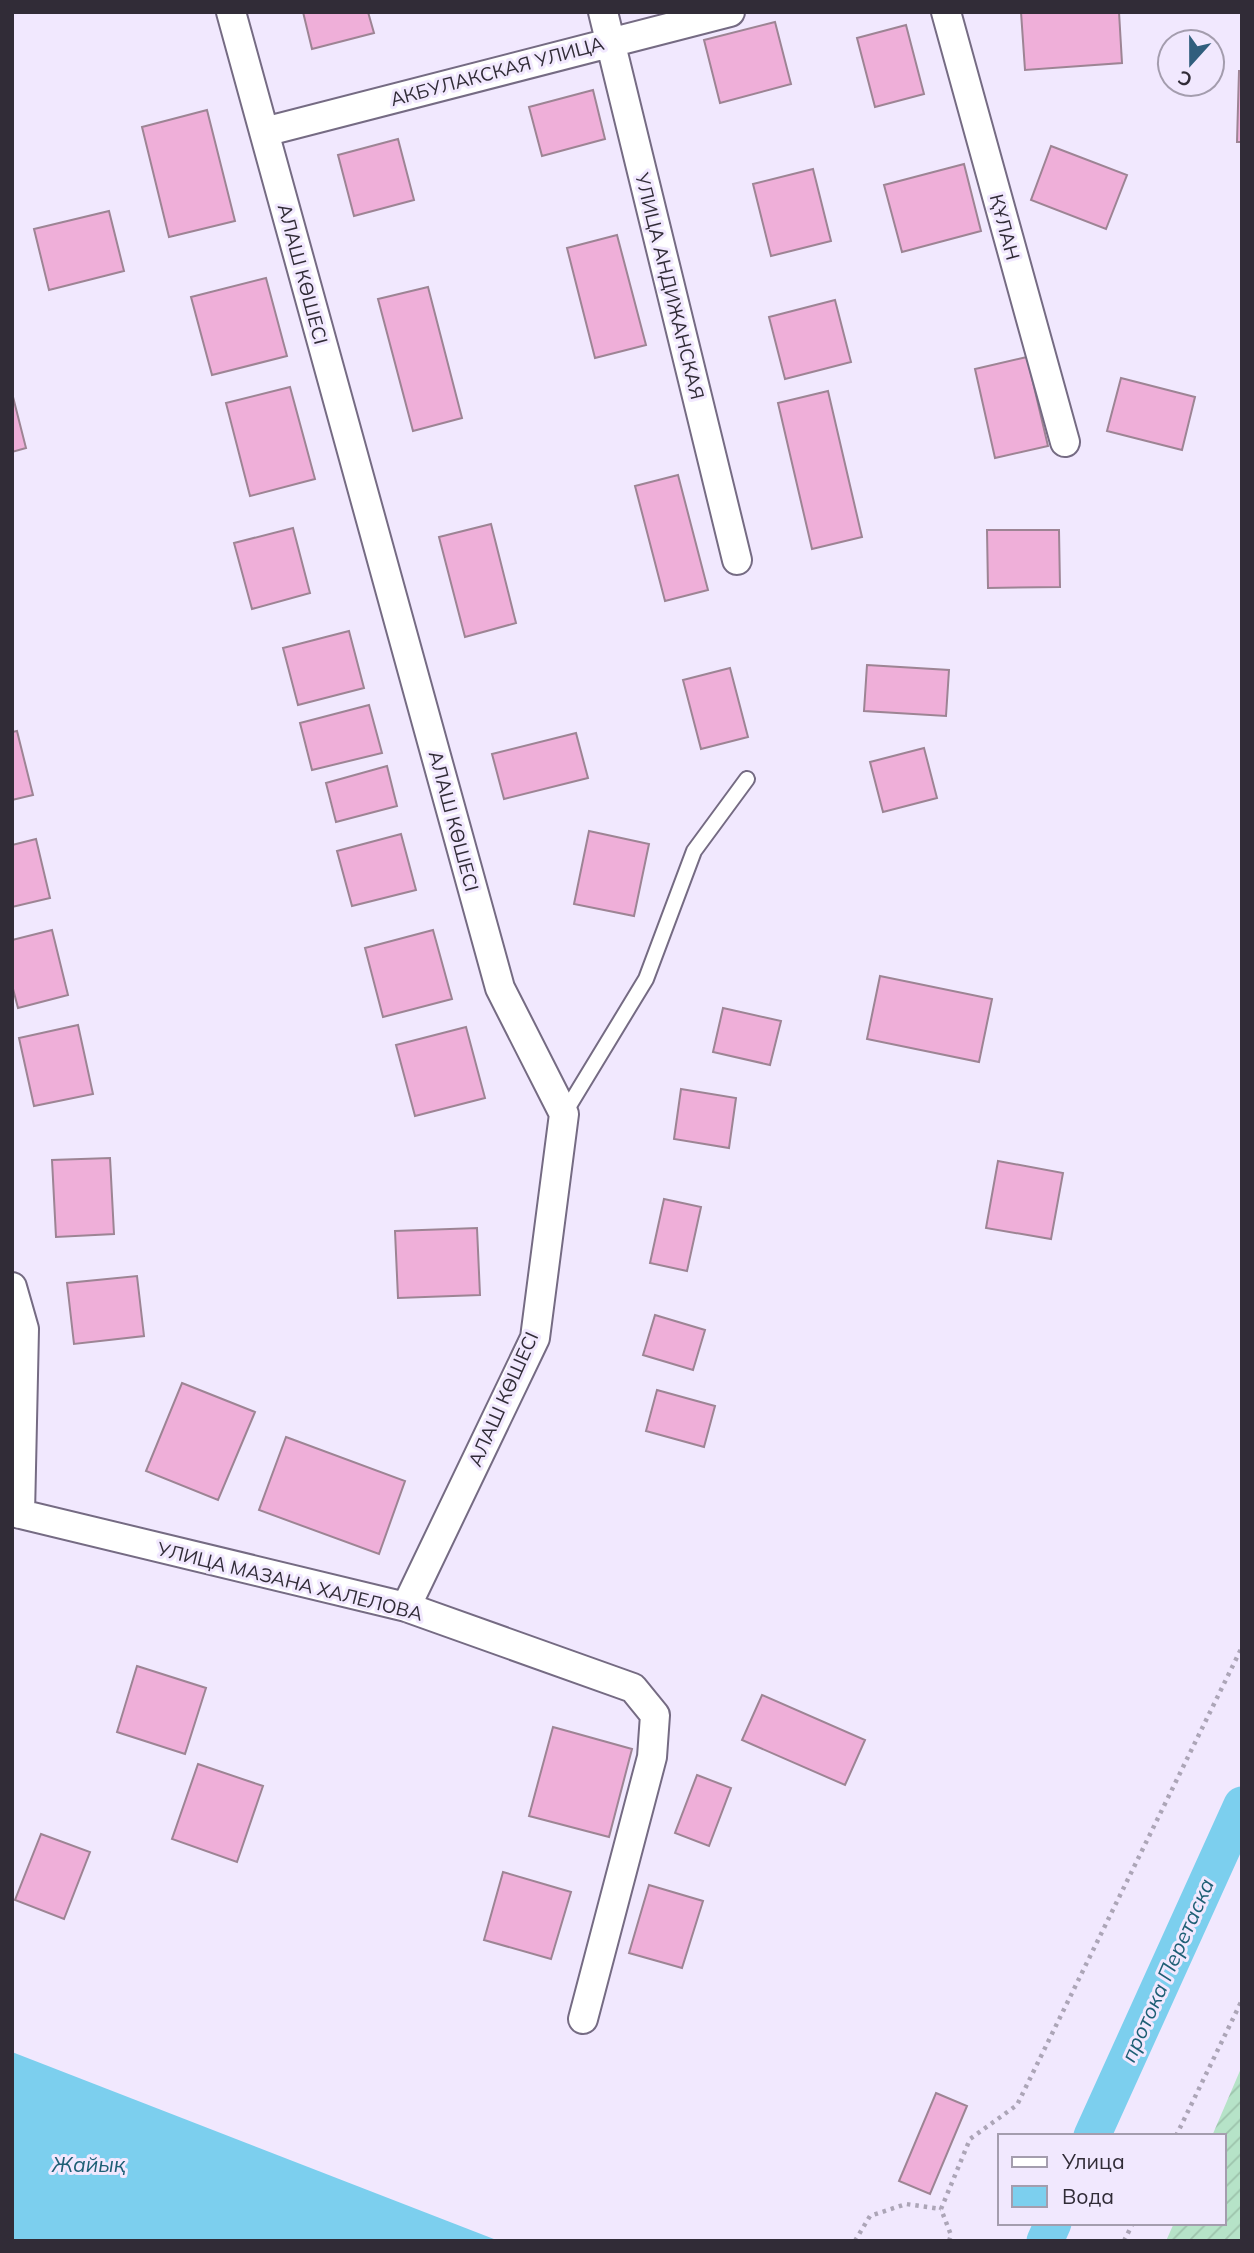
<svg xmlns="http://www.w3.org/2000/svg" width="1254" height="2253" viewBox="0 0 1254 2253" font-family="Mulish,sans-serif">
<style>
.garden{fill:url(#garden-furrows)}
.water{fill:#7ccfee}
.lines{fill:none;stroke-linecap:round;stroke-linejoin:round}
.canal{stroke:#7ccfee;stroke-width:37}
.building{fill:#efafd9;stroke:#9d8494;stroke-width:2}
.service-casing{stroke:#756b83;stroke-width:18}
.minor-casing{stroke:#756b83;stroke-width:32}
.path{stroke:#aca5b7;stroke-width:4.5;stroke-dasharray:3.5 5;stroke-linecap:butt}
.service{stroke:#fff;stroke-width:14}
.minor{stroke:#fff;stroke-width:28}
.labels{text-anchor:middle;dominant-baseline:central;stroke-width:6;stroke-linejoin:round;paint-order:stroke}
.street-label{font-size:19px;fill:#312c37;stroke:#f1e8fe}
.water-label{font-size:21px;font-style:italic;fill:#1e5f75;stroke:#f1e8fe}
</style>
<defs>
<pattern id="garden-furrows" width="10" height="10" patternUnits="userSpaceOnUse" patternTransform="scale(1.75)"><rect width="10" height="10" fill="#b6e3c8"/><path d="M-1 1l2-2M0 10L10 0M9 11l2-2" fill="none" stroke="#9dc3ac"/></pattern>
</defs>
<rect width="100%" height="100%" fill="#f1e8fe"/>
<path class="garden" d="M 1242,2066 L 1242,2241 L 1166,2241 L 1174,2223 L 1224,2223 L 1224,2136 L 1212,2136 Z"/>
<path class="water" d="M 12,2052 L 499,2241 L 12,2241 Z"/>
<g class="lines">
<path class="canal" d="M 1092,2136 L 1242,1805
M 1045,2241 L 1053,2223"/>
</g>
<path class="building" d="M 303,12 L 368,12 L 374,33 L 312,49 Z
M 1021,12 L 1119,12 L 1122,63 L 1025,70 Z
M 775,22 L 791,84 L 720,103 L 704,40 Z
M 906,25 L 924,94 L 875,107 L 857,38 Z
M 1239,71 L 1242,71 L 1242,142 L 1237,142 Z
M 593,90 L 605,139 L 542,156 L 529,107 Z
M 207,110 L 235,221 L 169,237 L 142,127 Z
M 398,139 L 414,200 L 354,216 L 338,155 Z
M 1051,146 L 1127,175 L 1106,229 L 1031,200 Z
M 964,164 L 981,231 L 902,252 L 884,185 Z
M 813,169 L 831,241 L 771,256 L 753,184 Z
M 109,211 L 124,271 L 49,290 L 34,229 Z
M 617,235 L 646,345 L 595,358 L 567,248 Z
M 266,278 L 287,356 L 212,375 L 191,297 Z
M 428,287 L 462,418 L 413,431 L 378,299 Z
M 835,300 L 851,362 L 785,379 L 769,317 Z
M 1027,357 L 1048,446 L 995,458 L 975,369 Z
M 1121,378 L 1195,397 L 1182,450 L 1107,431 Z
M 290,387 L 315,479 L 250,496 L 226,403 Z
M 828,391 L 862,537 L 812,549 L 778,403 Z
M 12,393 L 26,448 L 12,452 Z
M 678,475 L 708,590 L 665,601 L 635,486 Z
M 491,524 L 516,623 L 465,637 L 439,537 Z
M 293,528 L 310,593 L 252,609 L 234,543 Z
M 987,530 L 1059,530 L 1060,587 L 988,588 Z
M 349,631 L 364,688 L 298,705 L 283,648 Z
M 867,665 L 949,670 L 946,716 L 864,711 Z
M 730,668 L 748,737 L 701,749 L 683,680 Z
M 369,705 L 382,753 L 312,770 L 300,723 Z
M 17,731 L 33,795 L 12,800 L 12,732 Z
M 576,733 L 588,778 L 504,799 L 492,754 Z
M 924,748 L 937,798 L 883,812 L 870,762 Z
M 387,766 L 397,806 L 336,822 L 326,783 Z
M 589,831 L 649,844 L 634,916 L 574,904 Z
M 401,834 L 416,890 L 352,906 L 337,851 Z
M 36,839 L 50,898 L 12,907 L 12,845 Z
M 52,930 L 68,995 L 18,1008 L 12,985 L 12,940 Z
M 433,930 L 452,999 L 383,1017 L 365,948 Z
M 880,976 L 992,999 L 979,1062 L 867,1039 Z
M 723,1008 L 781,1021 L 770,1065 L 713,1052 Z
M 78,1025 L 93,1094 L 34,1106 L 19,1038 Z
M 466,1027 L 485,1098 L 415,1116 L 396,1045 Z
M 681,1089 L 736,1098 L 729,1148 L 674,1139 Z
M 110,1158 L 114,1234 L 56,1237 L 52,1160 Z
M 998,1161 L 1063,1173 L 1051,1239 L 986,1228 Z
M 664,1199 L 701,1207 L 687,1271 L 650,1263 Z
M 477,1228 L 480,1295 L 398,1298 L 395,1231 Z
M 137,1276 L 144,1336 L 74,1344 L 67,1283 Z
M 655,1315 L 705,1330 L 693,1370 L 643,1355 Z
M 182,1383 L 255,1412 L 218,1500 L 146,1471 Z
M 657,1390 L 715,1406 L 704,1447 L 646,1431 Z
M 286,1437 L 405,1481 L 379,1554 L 259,1510 Z
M 137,1666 L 206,1688 L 185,1754 L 117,1732 Z
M 762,1695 L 865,1740 L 845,1785 L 742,1740 Z
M 553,1727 L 632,1749 L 609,1837 L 529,1816 Z
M 198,1764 L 263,1786 L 237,1862 L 172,1839 Z
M 697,1775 L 731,1788 L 709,1846 L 675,1833 Z
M 41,1834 L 90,1852 L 64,1919 L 15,1900 Z
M 503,1872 L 571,1892 L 551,1959 L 484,1940 Z
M 649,1885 L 703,1901 L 682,1968 L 629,1953 Z
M 936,2093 L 967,2106 L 930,2194 L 899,2181 Z"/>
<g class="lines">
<g class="service-casing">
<path id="service" d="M 564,1114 L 646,979 L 694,851 L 747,779"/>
</g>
<g class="minor-casing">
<path id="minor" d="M 231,12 L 500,988 L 564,1114 L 535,1338 L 406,1607
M 603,12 L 737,560
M 946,12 L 1065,442
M 264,132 L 730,12
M 12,1287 L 24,1329 L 20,1514
M 12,1512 L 406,1607 L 633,1688 L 655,1715 L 652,1757 L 583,2019"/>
</g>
<path class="path" d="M 1176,2136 L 1242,2000
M 855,2241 L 870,2216 L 906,2204 L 941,2209
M 949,2241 L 951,2235 L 941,2209 L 970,2139 L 1017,2105 L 1242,1647
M 1124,2241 L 1133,2223"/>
<use href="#service" class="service"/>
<use href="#minor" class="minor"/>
</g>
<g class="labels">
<g class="street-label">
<text transform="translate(497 71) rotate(-15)">АКБУЛАКСКАЯ УЛИЦА</text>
<text transform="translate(1005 227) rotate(75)">ҚҰЛАН</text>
<text transform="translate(303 274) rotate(75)">АЛАШ КӨШЕСІ</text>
<text transform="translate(670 286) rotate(76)">УЛИЦА АНДИЖАНСКАЯ</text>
<text transform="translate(454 821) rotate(75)">АЛАШ КӨШЕСІ</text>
<text transform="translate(503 1399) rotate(-66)">АЛАШ КӨШЕСІ</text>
<text transform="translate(290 1581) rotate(14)">УЛИЦА МАЗАНА ХАЛЕЛОВА</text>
</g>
<g class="water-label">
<text transform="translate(1167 1970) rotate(-66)">протока Перетаска</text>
<text x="89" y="2164">Жайық</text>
</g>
</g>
<rect width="1254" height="2253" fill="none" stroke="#312c37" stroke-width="28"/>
<rect x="998" y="2134" width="228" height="91" fill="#f1e8fe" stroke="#a49dae" stroke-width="2"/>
<rect x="1012" y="2157" width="35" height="10" fill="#ffffff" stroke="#a49dae" stroke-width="2"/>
<text x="1062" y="2169" font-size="21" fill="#312c37">Улица</text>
<rect x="1012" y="2186" width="35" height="21" fill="#7ccfee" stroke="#a49dae" stroke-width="2"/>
<text x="1062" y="2204" font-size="21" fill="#312c37">Вода</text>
<g transform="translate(1191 63) rotate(201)"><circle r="33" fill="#f1e8fe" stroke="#a49dae" stroke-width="2"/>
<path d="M0-5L12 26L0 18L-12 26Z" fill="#305e7d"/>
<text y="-10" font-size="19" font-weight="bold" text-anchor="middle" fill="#312c37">С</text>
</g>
</svg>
